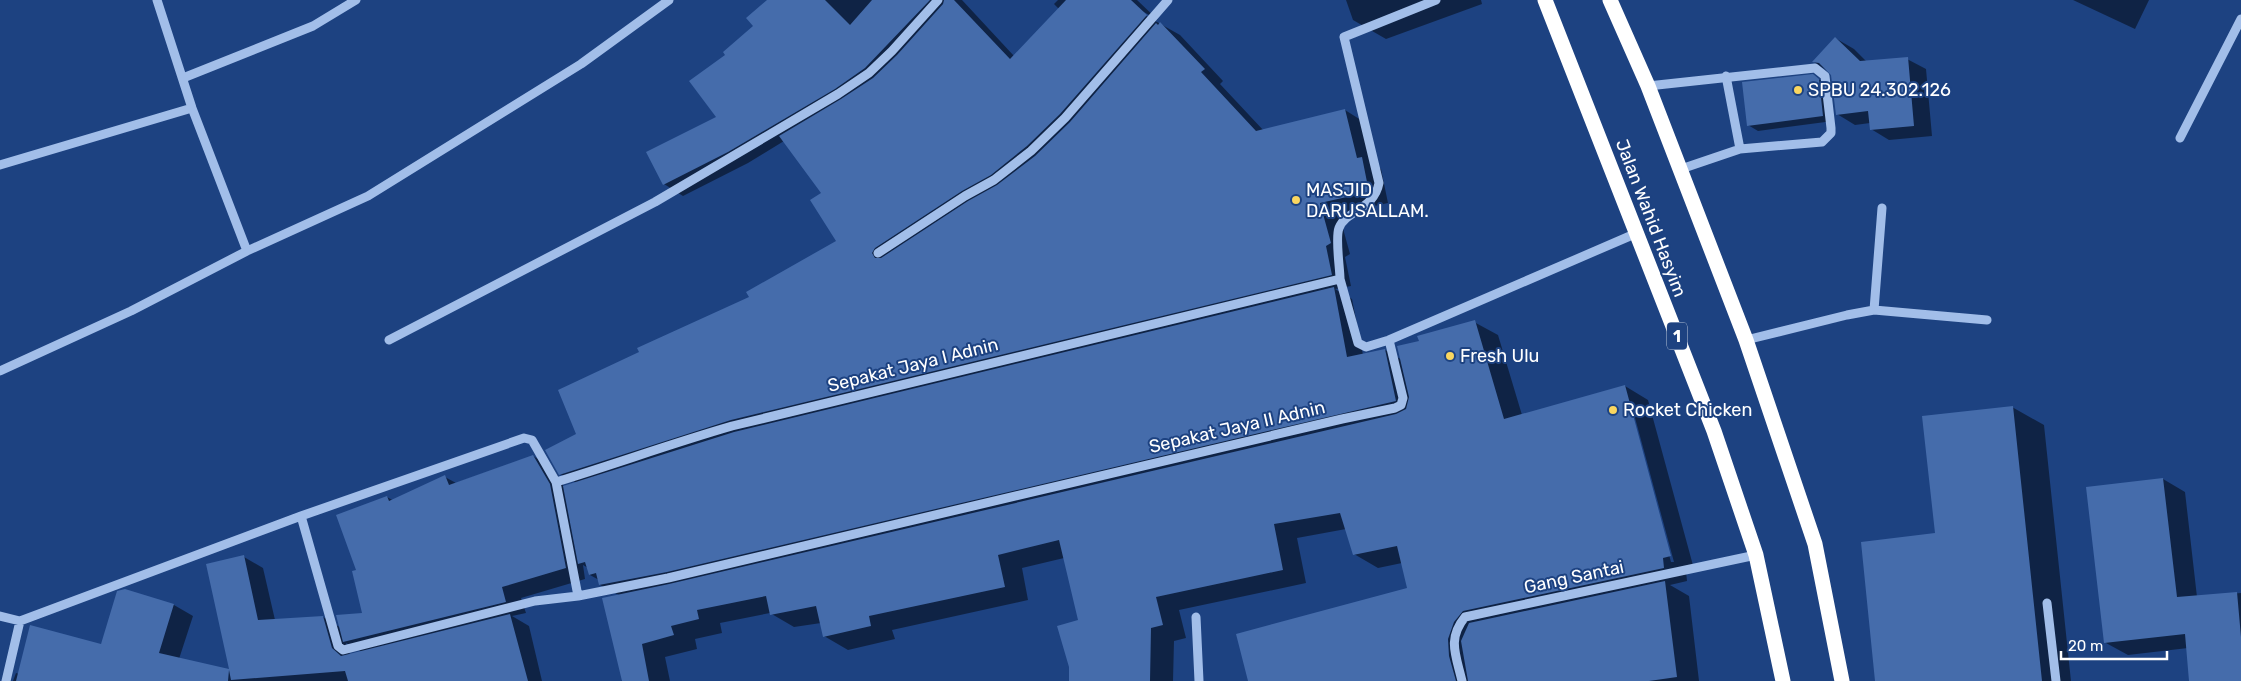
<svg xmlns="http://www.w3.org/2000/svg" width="2241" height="681" viewBox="0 0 2241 681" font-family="Rubik,sans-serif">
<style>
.shadow{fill:#0007;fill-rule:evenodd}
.building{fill:#456cab}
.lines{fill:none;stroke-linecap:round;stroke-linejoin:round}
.minor{stroke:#a2bee9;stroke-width:9}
.highway{stroke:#fff;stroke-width:15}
.poi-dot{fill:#f9d660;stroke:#1d4281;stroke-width:2}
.labels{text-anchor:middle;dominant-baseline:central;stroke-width:4;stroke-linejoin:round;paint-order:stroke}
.shield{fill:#1d4281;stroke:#bbc6d9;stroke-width:1}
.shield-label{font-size:16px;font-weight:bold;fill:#fff}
.poi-label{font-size:18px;fill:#fff;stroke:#1d4281;text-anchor:start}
.street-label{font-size:18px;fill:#fff;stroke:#1d4281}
</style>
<rect width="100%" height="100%" fill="#1d4281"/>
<path class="shadow" d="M 769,0 L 962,0 L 1014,56 L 1059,9 L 1054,4 L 1058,0 L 1137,0 L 1158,20 L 1142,11 L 1141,13 L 1180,35 L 1223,81 L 1220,84 L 1264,131 L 1345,110 L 1364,122 L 1375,166 L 1381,169 L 1388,203 L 1339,214 L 1350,254 L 1345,257 L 1351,286 L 1335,289 L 1352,299 L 1363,355 L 1385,350 L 1402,360 L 1420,342 L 1474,322 L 1498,335 L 1522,415 L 1625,386 L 1648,400 L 1694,569 L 1686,571 L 1687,581 L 1670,585 L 1689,596 L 1699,681 L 1250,681 L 1409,589 L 1402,563 L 1378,568 L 1354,554 L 1346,529 L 1297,538 L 1306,583 L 1179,610 L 1186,638 L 1174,641 L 1173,681 L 1070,681 L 1080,621 L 1064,558 L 1022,568 L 1028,600 L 892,630 L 895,639 L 848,650 L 824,636 L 821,623 L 794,627 L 770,613 L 720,623 L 722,633 L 695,639 L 697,649 L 665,657 L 670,681 L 621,681 L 624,680 L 619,595 L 600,585 L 599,580 L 590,575 L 588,568 L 583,565 L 585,579 L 521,598 L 526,613 L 512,616 L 529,626 L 542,681 L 13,681 L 16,673 L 19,674 L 101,645 L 125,590 L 174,605 L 193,616 L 179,659 L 230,670 L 244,557 L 263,568 L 275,620 L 323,617 L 341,628 L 364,614 L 358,571 L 387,497 L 394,501 L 445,477 L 456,483 L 533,456 L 553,468 L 564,487 L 577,483 L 560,474 L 578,434 L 750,298 L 838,242 L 823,194 L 784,141 L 748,163 L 683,196 L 664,184 L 717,118 L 727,55 L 755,26 ZM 1628,403 L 1631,403 L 1674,562 L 1671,562 ZM 346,643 L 362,652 L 350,655 Z
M 1346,0 L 1481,0 L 1482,4 L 1386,39 L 1353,20 Z
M 2073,0 L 2149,0 L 2135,29 Z
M 1835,38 L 1854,49 L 1867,62 L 1907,59 L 1926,69 L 1932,136 L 1889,140 L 1871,129 L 1870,123 L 1855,125 L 1837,114 L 1832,74 L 1814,62 Z
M 1813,76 L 1823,82 L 1833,121 L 1758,131 L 1748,125 Z
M 2012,407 L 2044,425 L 2071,681 L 1876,681 L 1936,535 Z
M 2163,479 L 2185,492 L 2197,597 L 2241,593 L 2241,681 L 2191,681 L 2188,648 L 2128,655 L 2106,643 Z"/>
<path class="building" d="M 767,0 L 825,0 L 850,25 L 872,0 L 930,0 L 865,68 L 835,89 L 728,152 L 663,185 L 646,152 L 716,117 L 689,81 L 725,55 L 723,52 L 753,26 L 746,18 Z
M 944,0 L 954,0 L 1010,59 L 1066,0 L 1131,0 L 1147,15 L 1060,114 L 1027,146 L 991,175 L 962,191 L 875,248 L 872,253 L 875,258 L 881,258 L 968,201 L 997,185 L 1035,156 L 1070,122 L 1156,23 L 1158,25 L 1160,22 L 1205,69 L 1201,72 L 1256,131 L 1345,109 L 1357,158 L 1362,157 L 1369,192 L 1320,203 L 1331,243 L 1326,246 L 1332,275 L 731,420 L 559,475 L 545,450 L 576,434 L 558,390 L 639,352 L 637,348 L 749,297 L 746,292 L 836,241 L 810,200 L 821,193 L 779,136 L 841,99 L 873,78 L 897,55 L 943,4 Z
M 1835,37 L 1860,61 L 1908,57 L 1914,126 L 1870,130 L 1868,111 L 1836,115 L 1831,75 L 1819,63 L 1812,62 Z
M 1813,74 L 1819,79 L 1823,116 L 1747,126 L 1742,82 Z
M 1334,287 L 1347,357 L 1385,349 L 1396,401 L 667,572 L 599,585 L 596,573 L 589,575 L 585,562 L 578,564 L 563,486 L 734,432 Z
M 1475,320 L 1504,419 L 1625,385 L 1671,556 L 1663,558 L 1664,568 L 1463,611 L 1454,622 L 1448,639 L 1449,656 L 1456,681 L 1248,681 L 1236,634 L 1407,588 L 1397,546 L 1353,555 L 1340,513 L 1274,524 L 1283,570 L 1156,597 L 1163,625 L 1151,628 L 1150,681 L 1069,681 L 1069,667 L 1057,626 L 1078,620 L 1059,540 L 998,555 L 1005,587 L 869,616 L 871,626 L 823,637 L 816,606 L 770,615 L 766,596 L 697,610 L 699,619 L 671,626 L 674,635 L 642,644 L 649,681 L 622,681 L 602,598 L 669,584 L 1396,414 L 1406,409 L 1409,397 L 1397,346 L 1419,341 L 1417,336 Z
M 2013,406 L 2042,681 L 1875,681 L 1861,542 L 1935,533 L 1922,416 Z
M 533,455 L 550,484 L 566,568 L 502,587 L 506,602 L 343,642 L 336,615 L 362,613 L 352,571 L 356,570 L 336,515 L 387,496 L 389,501 L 445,475 L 449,485 Z
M 2163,478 L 2177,597 L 2237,592 L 2241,637 L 2241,681 L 2189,681 L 2185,634 L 2104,643 L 2086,487 Z
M 244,555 L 258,620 L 323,616 L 332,648 L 341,656 L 510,614 L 528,681 L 348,681 L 345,671 L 231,680 L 229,670 L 228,681 L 16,681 L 30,625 L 101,644 L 117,591 L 125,589 L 174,604 L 159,653 L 229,669 L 206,564 Z
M 1665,581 L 1677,677 L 1649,681 L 1468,681 L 1461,641 L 1469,623 Z"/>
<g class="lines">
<path class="minor" d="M 157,0 L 192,108 L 247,251
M 1726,76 L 1740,149
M 183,78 L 313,26 L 356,0
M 1648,86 L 1815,68 L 1825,76 L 1831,128 L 1831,133 L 1822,142 L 1740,149 L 1681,169
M 2180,138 L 2241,19
M 0,165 L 192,108
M 878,253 L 965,196 L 994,180 L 1031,151 L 1065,118 L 1168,0
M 1340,279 C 1340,268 1335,238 1339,228 C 1346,210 1374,210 1379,183 L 1344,37 L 1436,0
M 1874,310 L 1882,208
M 389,340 L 655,202 L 838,94 L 869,73 L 892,51 L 938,0
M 1746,340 L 1847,315 L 1874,310 L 1987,320
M 0,371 L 131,311 L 247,251 L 368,196 L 581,64 L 669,0
M 301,516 L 338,646 L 343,650 L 535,601 L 578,596 L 556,482 C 615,464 673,443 732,426 L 1340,279 L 1358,343 L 1366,347 L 1389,340
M 578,596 L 668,578 L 1342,419 L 1395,408 L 1401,405 L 1403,398 L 1389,340 L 1637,233
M 2047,603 L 2056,681
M 0,616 L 20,621 L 301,516 L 524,438 L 532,440 L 556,482
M 1196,617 L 1199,681
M 6,681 L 20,621
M 1462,681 C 1456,655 1447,639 1465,617 L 1756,555"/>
<path class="highway" d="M 1545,0 L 1714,431 L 1756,555 L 1783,681
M 1610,0 L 1648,86 L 1746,340 L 1815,544 L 1842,681"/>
</g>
<g class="poi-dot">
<circle cx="1798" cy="90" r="5"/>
<circle cx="1296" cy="200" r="5"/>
<circle cx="1450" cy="356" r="5"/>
<circle cx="1613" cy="410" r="5"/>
</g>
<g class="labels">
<rect class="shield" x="1667" y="322.5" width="20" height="27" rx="4"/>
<g class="shield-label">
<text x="1677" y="336">1</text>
</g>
<g class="poi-label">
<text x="1808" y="90">SPBU 24.302.126</text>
<text x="1306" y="190">MASJID<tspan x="1306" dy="21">DARUSALLAM.</tspan></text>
<text x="1460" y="356">Fresh Ulu</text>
<text x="1623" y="410">Rocket Chicken</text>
</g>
<g class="street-label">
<text transform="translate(1651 218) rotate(69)">Jalan Wahid Hasyim</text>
<text transform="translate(913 365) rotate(-14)">Sepakat Jaya I Adnin</text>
<text transform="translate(1237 427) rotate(-13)">Sepakat Jaya II Adnin</text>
<text transform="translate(1574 577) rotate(-12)">Gang Santai</text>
</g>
</g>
<path d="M2061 651v8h106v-8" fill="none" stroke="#ffffff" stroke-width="2.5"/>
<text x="2068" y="651" font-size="15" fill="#ffffff" stroke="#1d4281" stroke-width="4" paint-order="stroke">20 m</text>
</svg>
